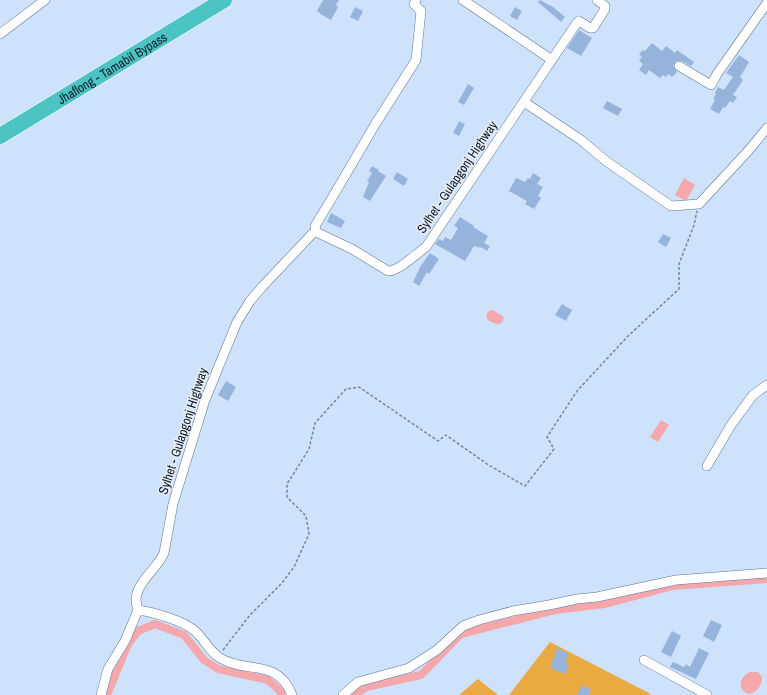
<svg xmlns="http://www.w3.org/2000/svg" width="767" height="695" viewBox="0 0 767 695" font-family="'Archivo Narrow',sans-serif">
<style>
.green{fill:#eaaa42}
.water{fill:#f5a8ac}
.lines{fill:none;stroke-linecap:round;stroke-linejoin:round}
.canal{stroke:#f5a8ac;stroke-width:8}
.building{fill:#96b4db}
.street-casing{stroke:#59759a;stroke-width:10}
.highway-casing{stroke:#fff;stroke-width:17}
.path{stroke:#76869a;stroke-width:1.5;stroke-dasharray:3 2;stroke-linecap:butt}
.street{stroke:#fff;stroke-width:9}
.highway{stroke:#4dc4c4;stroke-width:16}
.labels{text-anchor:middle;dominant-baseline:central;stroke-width:3;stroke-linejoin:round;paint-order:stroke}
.street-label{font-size:13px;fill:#101b2a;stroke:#e7eef6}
</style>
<rect width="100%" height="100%" fill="#cfe2fb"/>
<path class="green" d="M 550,642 L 647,692 L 651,695 L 509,695 Z
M 478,679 L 498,695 L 459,695 Z"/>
<path class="water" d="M 684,178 L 695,185 L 686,201 L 675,195 Z
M 493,310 L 504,317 C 502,328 493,324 487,319 C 486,314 488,310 493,310 Z
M 661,420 L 669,425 L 658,442 L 650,437 Z
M 750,672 L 758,672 L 762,677 C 762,685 758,691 750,694 C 736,691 739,677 750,672 Z"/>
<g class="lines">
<path class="canal" d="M 107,695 L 128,644 L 138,631 L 155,624 L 184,635 L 204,660 L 218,669 L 268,680 L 281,692 L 281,695
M 355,695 L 366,687 L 421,675 L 461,634 L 555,610 L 605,604 L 673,586 L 767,579"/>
</g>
<path class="building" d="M 323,0 L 339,0 L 336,5 L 338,7 L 331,20 L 320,14 L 320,13 L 317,11 Z
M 540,0 L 553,7 L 565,17 L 561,22 L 538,2 Z
M 355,7 L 363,11 L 358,21 L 350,17 Z
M 515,7 L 522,11 L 517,20 L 510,16 Z
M 579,30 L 592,38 L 581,56 L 567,48 Z
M 652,43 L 662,51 L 666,46 L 675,53 L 677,50 L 694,62 L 691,66 L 682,61 L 676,61 L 673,66 L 677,72 L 672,77 L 668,74 L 666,77 L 663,75 L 660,78 L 649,70 L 646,75 L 639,70 L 643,64 L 639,61 L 642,57 L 639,54 L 643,50 L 645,51 Z
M 739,55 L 749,62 L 740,77 L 743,80 L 733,95 L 737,97 L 733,103 L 730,101 L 725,108 L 723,107 L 719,114 L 710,109 L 715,100 L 713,99 L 716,94 L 715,93 L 718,87 L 724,90 L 733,77 L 726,73 Z
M 468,84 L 474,88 L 464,105 L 458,102 Z
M 607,101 L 622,109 L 618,116 L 603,108 Z
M 459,121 L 465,124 L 459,136 L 453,133 Z
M 372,166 L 379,170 L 378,171 L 386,176 L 370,201 L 363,197 L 369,182 L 367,181 L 372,173 L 369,171 Z
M 397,172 L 408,179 L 404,186 L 393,179 Z
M 533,173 L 541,178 L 537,184 L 543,187 L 538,196 L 541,198 L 534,209 L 525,204 L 527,201 L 509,191 L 516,178 L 525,182 L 528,178 L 530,179 Z
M 331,213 L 345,221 L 341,228 L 327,222 Z
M 460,217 L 474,226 L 473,227 L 488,236 L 484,243 L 490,246 L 487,251 L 481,247 L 481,248 L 474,246 L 465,261 L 435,244 L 439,239 L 443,241 L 445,237 L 451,240 L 458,228 L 454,226 Z
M 663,234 L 671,238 L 666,247 L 658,242 Z
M 430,253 L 439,259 L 429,274 L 427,272 L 419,286 L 413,282 L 420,267 Z
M 562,304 L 572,310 L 566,321 L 555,315 Z
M 226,381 L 236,387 L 228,401 L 218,395 Z
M 711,620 L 722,625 L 714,642 L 703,636 Z
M 672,631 L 681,636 L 671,657 L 661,652 Z
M 557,648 L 569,654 L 565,662 L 569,663 L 565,674 L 550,668 Z
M 699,648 L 709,653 L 696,679 L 670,667 L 673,662 L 684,667 L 686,664 L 690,667 Z
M 582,685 L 591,690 L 588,695 L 577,695 Z"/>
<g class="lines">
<g class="street-casing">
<path id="street" d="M 463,0 L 552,60
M 0,34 L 45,0
M 679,66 L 711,85 L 717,74 L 767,3
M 524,102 L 581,140 L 606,161 L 671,206 L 699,204 L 749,150 L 767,128
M 316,232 L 315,226 L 332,198 L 376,123 L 416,60 L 421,11 L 414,4 L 416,0
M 707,466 L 731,425 L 753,395 L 767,385
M 138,610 C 137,607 136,602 136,598 C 138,581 157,569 164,553 L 173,504 L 205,400 L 237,322 L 250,301 L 262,287 L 312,234 L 316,232 L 352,249 L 388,271 C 398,272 417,253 426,247 L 576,24 L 579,21 L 590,28 L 593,28 L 605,9 L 605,6 L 597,0
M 644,660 L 707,695
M 101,695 L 108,669 L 125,641 L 138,610 C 153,612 184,621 195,631 C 204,639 210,652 220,658 C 247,674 278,658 292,695
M 343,695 L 358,682 L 409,668 L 437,650 L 463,626 L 479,620 L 513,611 L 549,605 L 577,599 L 597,597 L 676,580 L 767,573"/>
</g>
<g class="highway-casing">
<g id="highway">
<path id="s1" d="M 0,136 L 224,0"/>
</g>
</g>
<path class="path" d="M 223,650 L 250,615 L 282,583 L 294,567 L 309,534 L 306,516 L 287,497 L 287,484 L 309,449 L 315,423 L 346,389 L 359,387 L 438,441 L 446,435 L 487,464 L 525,486 L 554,449 L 547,437 L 577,391 L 628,336 L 679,289 L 679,264 L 694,225 L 697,211"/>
<use href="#street" class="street"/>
<use href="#highway" class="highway"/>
</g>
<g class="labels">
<g class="street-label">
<text stroke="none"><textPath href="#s1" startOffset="131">Jhaflong - Tamabil Bypass</textPath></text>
<text transform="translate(457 177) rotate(-56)">Sylhet - Gulapgonj Highway</text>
<text transform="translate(183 431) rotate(-72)">Sylhet - Gulapgonj Highway</text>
</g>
</g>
</svg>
